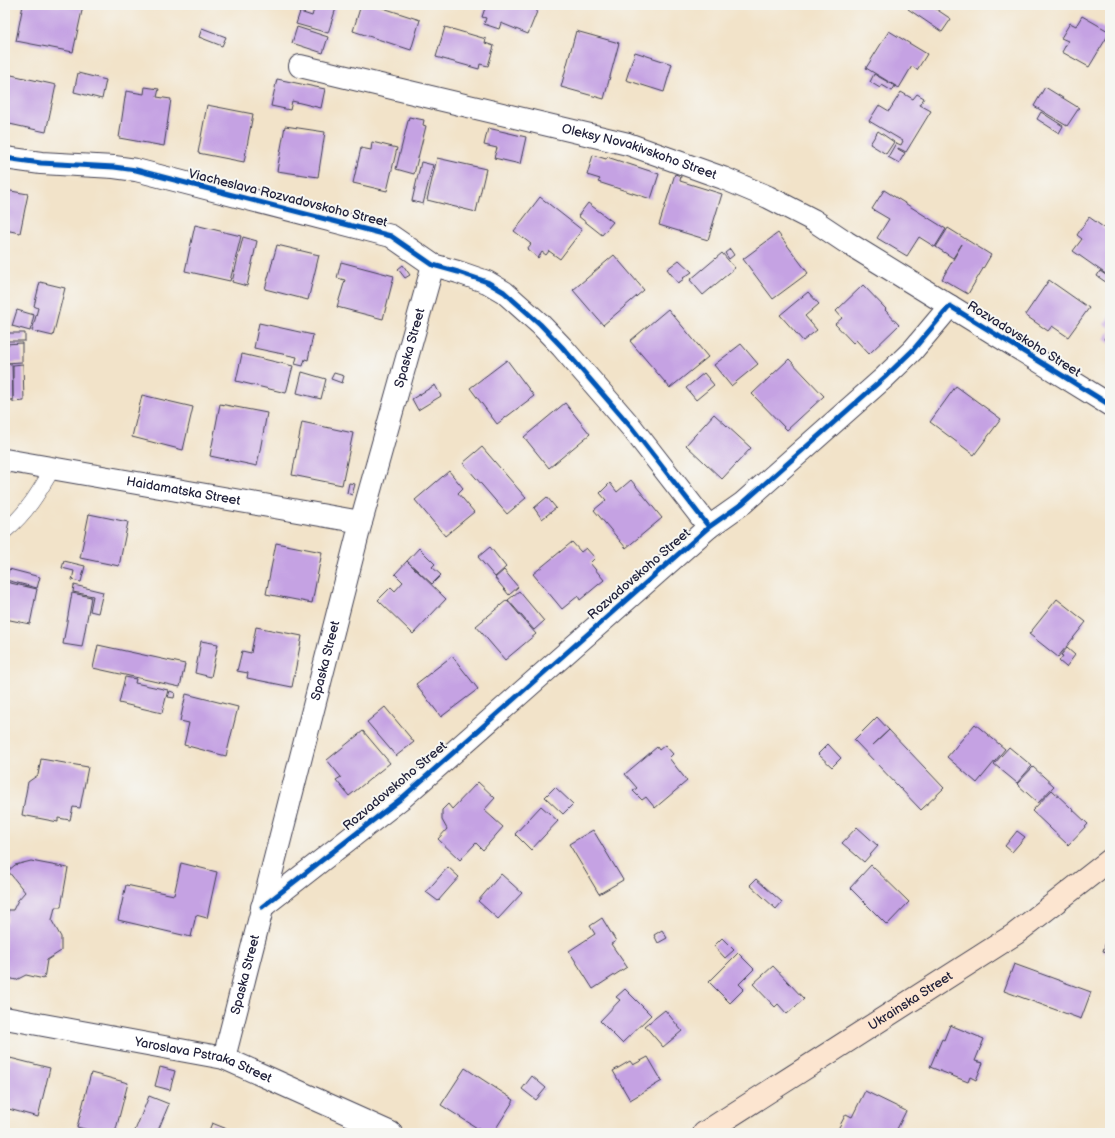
<svg xmlns="http://www.w3.org/2000/svg" width="1115" height="1138" viewBox="0 0 1115 1138" font-family="'Balsamiq Sans',sans-serif">
<style>
.building{fill:#c5a2e3}
.lines{fill:none;stroke-linecap:round;stroke-linejoin:round}
.lane-casing{stroke:#413f50;stroke-width:16}
.street-casing{stroke:#413f50;stroke-width:24}
.secondary-casing{stroke:#413f50;stroke-width:24}
.lane{stroke:#fff;stroke-width:15}
.street{stroke:#fff;stroke-width:22}
.secondary{stroke:#fce5d0;stroke-width:22}
.cycleway-casing{stroke:#f6f6f2;stroke-width:8}
.cycleway{stroke:#0057b8;stroke-width:5}
.labels{text-anchor:middle;dominant-baseline:central;stroke-width:4;stroke-linejoin:round;paint-order:stroke}
.street-label{font-size:13px;fill:#22223b;stroke:#f6f6f2}
</style>
<rect width="100%" height="100%" fill="#f6f6f2"/>
<filter id="ink" filterUnits="userSpaceOnUse"><feTurbulence type="fractalNoise" baseFrequency=".025" numOctaves="2"/><feDisplacementMap in="SourceGraphic" scale="8" xChannelSelector="R" yChannelSelector="G"/><feConvolveMatrix kernelMatrix="1 2 1 2 8 2 1 2 1" color-interpolation-filters="sRGB"/></filter>
<filter id="wash" filterUnits="userSpaceOnUse"><feTurbulence type="fractalNoise" baseFrequency=".012" numOctaves="4" result="noise"/><feDisplacementMap in="SourceGraphic" scale="16" xChannelSelector="R" yChannelSelector="G"/><feGaussianBlur stdDeviation="0.9" result="paint"/><feColorMatrix in="noise" values="0 0 0 0 0 0 0 0 0 0 0 0 0 0 0 0 0 1.4 0 .05"/><feComposite in="paint" operator="in"/></filter>
<g filter="url(#wash)">
<rect width="100%" height="100%" fill="#f2e3c9"/>
<g id="blocks">
<path class="building" d="M 23,5 L 83,6 L 73,52 L 16,41 Z
M 302,5 L 337,5 L 328,33 L 296,24 L 300,12 L 312,16 L 314,9 Z
M 361,5 L 374,5 L 420,20 L 411,50 L 353,31 Z
M 486,5 L 529,5 L 538,9 L 528,34 L 501,23 L 499,29 L 484,24 L 486,18 L 482,17 Z
M 911,5 L 930,5 L 951,19 L 942,32 L 908,9 Z
M 1082,16 L 1110,32 L 1089,67 L 1062,52 L 1068,41 L 1061,38 L 1070,23 L 1076,26 Z
M 297,27 L 328,37 L 323,53 L 292,43 Z
M 445,27 L 486,39 L 485,43 L 494,46 L 488,66 L 480,64 L 479,69 L 436,57 Z
M 202,28 L 226,37 L 222,46 L 199,37 Z
M 576,31 L 619,43 L 604,99 L 561,87 Z
M 889,31 L 927,54 L 917,70 L 912,66 L 899,88 L 866,68 Z
M 635,52 L 672,64 L 664,92 L 626,80 Z
M 78,73 L 106,80 L 102,99 L 74,92 Z
M 7,74 L 56,85 L 46,132 L 5,123 L 5,84 Z
M 874,74 L 895,86 L 892,91 L 882,85 L 880,88 L 870,82 Z
M 277,79 L 325,89 L 321,108 L 292,101 L 290,110 L 271,106 Z
M 145,87 L 159,89 L 157,97 L 171,99 L 164,146 L 119,138 L 126,91 L 144,94 Z
M 1045,87 L 1079,108 L 1067,126 L 1034,106 Z
M 901,92 L 913,99 L 917,94 L 924,98 L 920,105 L 931,111 L 906,152 L 898,148 L 898,149 L 905,153 L 899,163 L 888,157 L 896,143 L 901,145 L 903,141 L 869,121 L 879,105 L 889,111 Z
M 207,105 L 253,114 L 244,162 L 198,153 Z
M 1041,112 L 1063,126 L 1059,133 L 1037,119 Z
M 409,117 L 424,120 L 423,125 L 426,126 L 414,174 L 396,169 Z
M 285,126 L 325,132 L 318,177 L 277,171 Z
M 488,128 L 526,137 L 520,164 L 494,158 L 497,148 L 484,145 Z
M 878,131 L 894,142 L 886,154 L 870,144 Z
M 372,142 L 397,148 L 387,191 L 353,183 L 361,148 L 371,150 Z
M 593,155 L 606,159 L 607,157 L 659,174 L 651,199 L 598,182 L 600,179 L 587,175 Z
M 437,158 L 486,169 L 476,212 L 427,200 Z
M 421,162 L 433,165 L 423,204 L 412,201 Z
M 675,174 L 681,176 L 680,181 L 722,194 L 708,240 L 659,225 Z
M 5,190 L 28,194 L 20,233 L 5,230 Z
M 884,190 L 946,229 L 935,247 L 919,237 L 907,256 L 877,238 L 889,219 L 872,209 Z
M 540,197 L 582,230 L 560,259 L 549,251 L 546,255 L 542,252 L 538,258 L 527,249 L 531,244 L 514,231 Z
M 588,203 L 613,222 L 602,235 L 578,216 Z
M 1089,217 L 1110,232 L 1110,277 L 1073,251 L 1082,239 L 1077,235 Z
M 195,225 L 241,236 L 230,281 L 185,271 Z
M 948,228 L 991,255 L 968,294 L 942,279 L 962,244 L 953,258 L 936,247 Z
M 778,233 L 808,273 L 773,299 L 743,259 Z
M 243,237 L 257,241 L 247,286 L 232,282 Z
M 277,245 L 319,255 L 308,300 L 265,289 Z
M 730,249 L 734,255 L 729,259 L 725,253 Z
M 722,253 L 735,268 L 703,295 L 690,280 Z
M 614,255 L 644,290 L 603,325 L 573,290 Z
M 679,260 L 692,272 L 683,278 L 684,279 L 678,283 L 667,269 Z
M 341,262 L 394,276 L 383,319 L 337,307 L 345,280 L 337,278 Z
M 403,265 L 410,275 L 405,278 L 398,269 Z
M 1100,271 L 1110,278 L 1110,285 L 1097,276 Z
M 1049,280 L 1089,308 L 1068,337 L 1052,326 L 1048,331 L 1025,315 Z
M 40,282 L 65,288 L 53,336 L 32,331 L 38,308 L 34,306 Z
M 863,285 L 886,309 L 885,310 L 899,325 L 869,354 L 856,340 L 853,343 L 835,324 L 842,318 L 836,311 Z
M 808,292 L 819,304 L 805,316 L 817,330 L 803,341 L 780,315 Z
M 668,309 L 708,357 L 670,388 L 630,341 Z
M 17,310 L 34,315 L 30,331 L 12,326 Z
M 1110,315 L 1110,328 L 1104,324 Z
M 259,323 L 313,335 L 308,360 L 305,359 L 303,366 L 295,364 L 297,357 L 254,348 Z
M 1110,330 L 1110,344 L 1104,339 Z
M 7,333 L 25,333 L 25,341 L 7,341 Z
M 22,343 L 22,362 L 5,363 L 5,344 Z
M 741,344 L 758,364 L 731,386 L 714,365 Z
M 242,354 L 293,366 L 286,393 L 236,381 Z
M 789,359 L 824,396 L 787,430 L 752,394 Z
M 507,360 L 534,396 L 497,424 L 470,388 Z
M 5,364 L 12,364 L 13,400 L 5,400 Z
M 23,364 L 24,401 L 13,402 L 13,365 Z
M 302,372 L 326,379 L 321,399 L 297,393 Z
M 334,373 L 344,376 L 342,383 L 331,379 Z
M 704,373 L 714,385 L 696,400 L 686,388 Z
M 435,385 L 441,396 L 418,410 L 412,399 Z
M 956,386 L 1001,419 L 974,455 L 930,422 Z
M 142,395 L 193,407 L 183,450 L 132,437 Z
M 565,403 L 590,434 L 549,468 L 524,437 Z
M 220,404 L 267,413 L 257,466 L 210,456 Z
M 714,414 L 751,448 L 722,479 L 686,445 Z
M 302,422 L 353,433 L 342,485 L 292,475 Z
M 482,447 L 526,498 L 507,514 L 463,463 Z
M 449,471 L 463,488 L 458,493 L 474,512 L 445,536 L 415,500 Z
M 631,480 L 662,518 L 626,548 L 594,510 L 606,500 L 600,493 L 610,483 L 617,492 Z
M 349,483 L 355,484 L 352,495 L 347,493 Z
M 547,497 L 556,508 L 542,519 L 534,508 Z
M 89,514 L 128,522 L 119,566 L 80,558 Z
M 572,542 L 581,552 L 586,548 L 595,558 L 590,563 L 604,580 L 580,600 L 578,596 L 562,609 L 533,574 Z
M 276,543 L 322,552 L 312,603 L 266,594 Z
M 490,547 L 506,567 L 495,577 L 478,557 Z
M 419,548 L 435,564 L 432,567 L 441,575 L 432,584 L 407,561 Z
M 64,561 L 85,566 L 81,582 L 72,580 L 74,571 L 62,568 Z
M 407,561 L 446,599 L 413,634 L 378,600 L 391,587 L 395,591 L 403,582 L 395,574 Z
M 9,569 L 40,577 L 37,588 L 6,580 Z
M 504,570 L 518,587 L 509,595 L 495,578 Z
M 6,582 L 37,589 L 30,624 L 5,619 Z
M 74,585 L 103,592 L 98,613 L 90,611 L 93,596 L 73,592 Z
M 519,591 L 544,621 L 534,630 L 508,600 Z
M 72,593 L 91,597 L 82,647 L 63,644 Z
M 1057,599 L 1086,622 L 1058,657 L 1029,634 Z
M 507,600 L 536,634 L 505,660 L 476,626 Z
M 256,627 L 302,636 L 292,687 L 247,678 L 248,673 L 237,671 L 242,651 L 251,653 Z
M 201,641 L 218,644 L 211,677 L 195,673 Z
M 98,645 L 185,664 L 180,687 L 93,668 Z
M 1067,648 L 1075,655 L 1066,667 L 1059,661 L 1063,656 L 1061,655 Z
M 452,656 L 478,689 L 441,717 L 416,684 Z
M 125,677 L 136,679 L 135,683 L 168,690 L 162,713 L 119,703 Z
M 170,691 L 175,693 L 174,698 L 168,697 Z
M 186,694 L 238,707 L 226,756 L 184,745 L 189,723 L 180,721 Z
M 385,707 L 414,742 L 396,756 L 367,722 Z
M 877,717 L 889,730 L 873,745 L 889,730 L 944,788 L 921,810 L 854,740 Z
M 975,724 L 1005,749 L 977,783 L 947,757 Z
M 363,731 L 390,763 L 349,796 L 336,780 L 341,777 L 327,760 Z
M 828,744 L 841,758 L 832,767 L 818,754 Z
M 665,745 L 673,754 L 669,758 L 687,781 L 655,808 L 646,797 L 642,800 L 633,791 L 637,788 L 625,774 L 657,747 L 659,750 Z
M 1009,747 L 1032,766 L 1017,783 L 994,764 Z
M 41,759 L 88,767 L 80,808 L 73,807 L 70,820 L 58,818 L 58,822 L 22,815 L 28,782 L 38,775 Z
M 1033,767 L 1054,786 L 1038,803 L 1017,784 Z
M 478,782 L 495,798 L 484,810 L 503,827 L 483,850 L 476,843 L 460,860 L 438,839 L 447,829 L 442,820 L 442,810 L 448,804 L 452,809 Z
M 555,787 L 573,804 L 563,814 L 545,797 Z
M 1052,790 L 1088,824 L 1068,845 L 1032,811 Z
M 541,806 L 558,821 L 531,850 L 515,834 Z
M 857,827 L 878,846 L 864,862 L 842,843 Z
M 593,830 L 623,880 L 599,894 L 569,844 Z
M 1017,831 L 1025,837 L 1012,852 L 1005,846 Z
M 31,861 L 68,868 L 61,907 L 55,907 L 52,921 L 61,937 L 61,951 L 47,960 L 44,979 L 26,975 L 16,980 L 5,977 L 5,924 L 7,922 L 8,910 L 13,910 L 18,900 L 25,892 L 8,871 L 15,865 Z
M 181,863 L 217,872 L 207,918 L 196,915 L 191,937 L 118,920 L 126,885 L 174,895 Z
M 871,865 L 909,902 L 887,925 L 850,888 Z
M 448,867 L 459,877 L 438,901 L 426,892 Z
M 501,874 L 522,893 L 498,919 L 478,901 Z
M 756,879 L 782,902 L 776,909 L 750,885 Z
M 602,918 L 616,941 L 611,944 L 627,967 L 593,989 L 569,951 L 595,934 L 590,926 Z
M 662,930 L 667,938 L 658,943 L 654,935 Z
M 1110,930 L 1110,953 L 1103,951 Z
M 722,938 L 734,950 L 725,958 L 714,946 Z
M 738,953 L 754,969 L 739,984 L 744,989 L 730,1003 L 709,982 Z
M 1014,964 L 1091,992 L 1081,1019 L 1004,991 Z
M 773,966 L 804,999 L 787,1014 L 778,1004 L 775,1007 L 753,984 Z
M 625,989 L 651,1015 L 622,1043 L 600,1021 L 620,1000 L 616,997 Z
M 665,1010 L 682,1031 L 663,1047 L 645,1026 Z
M 950,1025 L 984,1039 L 975,1061 L 983,1063 L 976,1080 L 970,1077 L 968,1082 L 930,1067 L 942,1039 L 944,1040 Z
M 648,1057 L 662,1081 L 630,1100 L 613,1071 L 630,1061 L 633,1065 Z
M 10,1058 L 50,1068 L 38,1117 L 5,1108 L 5,1072 L 7,1073 Z
M 160,1067 L 175,1071 L 170,1090 L 155,1086 Z
M 465,1068 L 514,1100 L 493,1133 L 485,1133 L 441,1105 Z
M 91,1073 L 128,1083 L 115,1133 L 99,1133 L 77,1127 Z
M 532,1076 L 546,1088 L 536,1100 L 522,1089 Z
M 865,1091 L 906,1111 L 895,1133 L 833,1133 L 837,1131 L 846,1114 L 852,1117 Z
M 149,1096 L 169,1104 L 157,1133 L 134,1133 Z
M 212,1123 L 237,1133 L 208,1133 Z"/>
</g>
</g>
<g filter="url(#ink)">
<use href="#blocks" fill-opacity="0" stroke="#413f50" stroke-width="1"/>
<g class="lines">
<g class="lane-casing">
<path id="lane" d="M 5,531 C 27,513 39,492 53,468"/>
</g>
<g class="street-casing">
<g id="street">
<path id="s1" d="M 300,66 L 628,144 L 723,178 L 768,197 L 813,220 L 846,242 L 950,306"/>
<path d="M 5,158 L 41,163 L 114,167 L 136,170 L 391,236 L 433,265 L 458,272 L 487,282 L 504,292 L 540,324 L 562,347 L 632,428 L 709,527"/>
<path id="s2" d="M 5,460 L 361,522"/>
<path d="M 262,907 L 403,797 L 709,527 L 743,503 L 885,377 L 913,350 L 950,306 L 1110,405"/>
<path id="s3" d="M 5,1018 L 224,1058 L 391,1133"/>
<path id="s4" d="M 224,1058 L 361,522 L 433,265"/>
</g>
</g>
<g class="secondary-casing">
<g id="secondary">
<path id="s5" d="M 704,1133 L 1015,934 L 1110,860"/>
</g>
</g>
<use href="#lane" class="lane"/>
<use href="#street" class="street"/>
<use href="#secondary" class="secondary"/>
<g class="cycleway-casing">
<path id="cycleway" d="M 5,158 L 41,163 L 114,167 L 136,170 L 391,236 L 433,265 L 458,272 L 487,282 L 504,292 L 540,324 L 562,347 L 632,428 L 709,527
M 262,907 L 403,797 L 709,527 L 743,503 L 885,377 L 913,350 L 950,306 L 1110,405"/>
</g>
<use href="#cycleway" class="cycleway"/>
</g>
</g>
<g class="labels">
<g class="street-label">
<text stroke="none"><textPath href="#s1" startOffset="350">Oleksy Novakivskoho Street</textPath></text>
<text transform="translate(288 198) rotate(14)">Viacheslava Rozvadovskoho Street</text>
<text transform="translate(1024 339) rotate(32)">Rozvadovskoho Street</text>
<text stroke="none"><textPath href="#s4" startOffset="734">Spaska Street</textPath></text>
<text stroke="none"><textPath href="#s2" startOffset="181">Haidamatska Street</textPath></text>
<text transform="translate(639 574) rotate(-41)">Rozvadovskoho Street</text>
<text stroke="none"><textPath href="#s4" startOffset="410">Spaska Street</textPath></text>
<text transform="translate(395 786) rotate(-40)">Rozvadovskoho Street</text>
<text stroke="none"><textPath href="#s4" startOffset="86">Spaska Street</textPath></text>
<text stroke="none"><textPath href="#s5" startOffset="245">Ukrainska Street</textPath></text>
<text stroke="none"><textPath href="#s3" startOffset="203">Yaroslava Pstraka Street</textPath></text>
</g>
</g>
<rect width="1115" height="1138" fill="none" stroke="#f6f6f2" stroke-width="20"/>
</svg>
